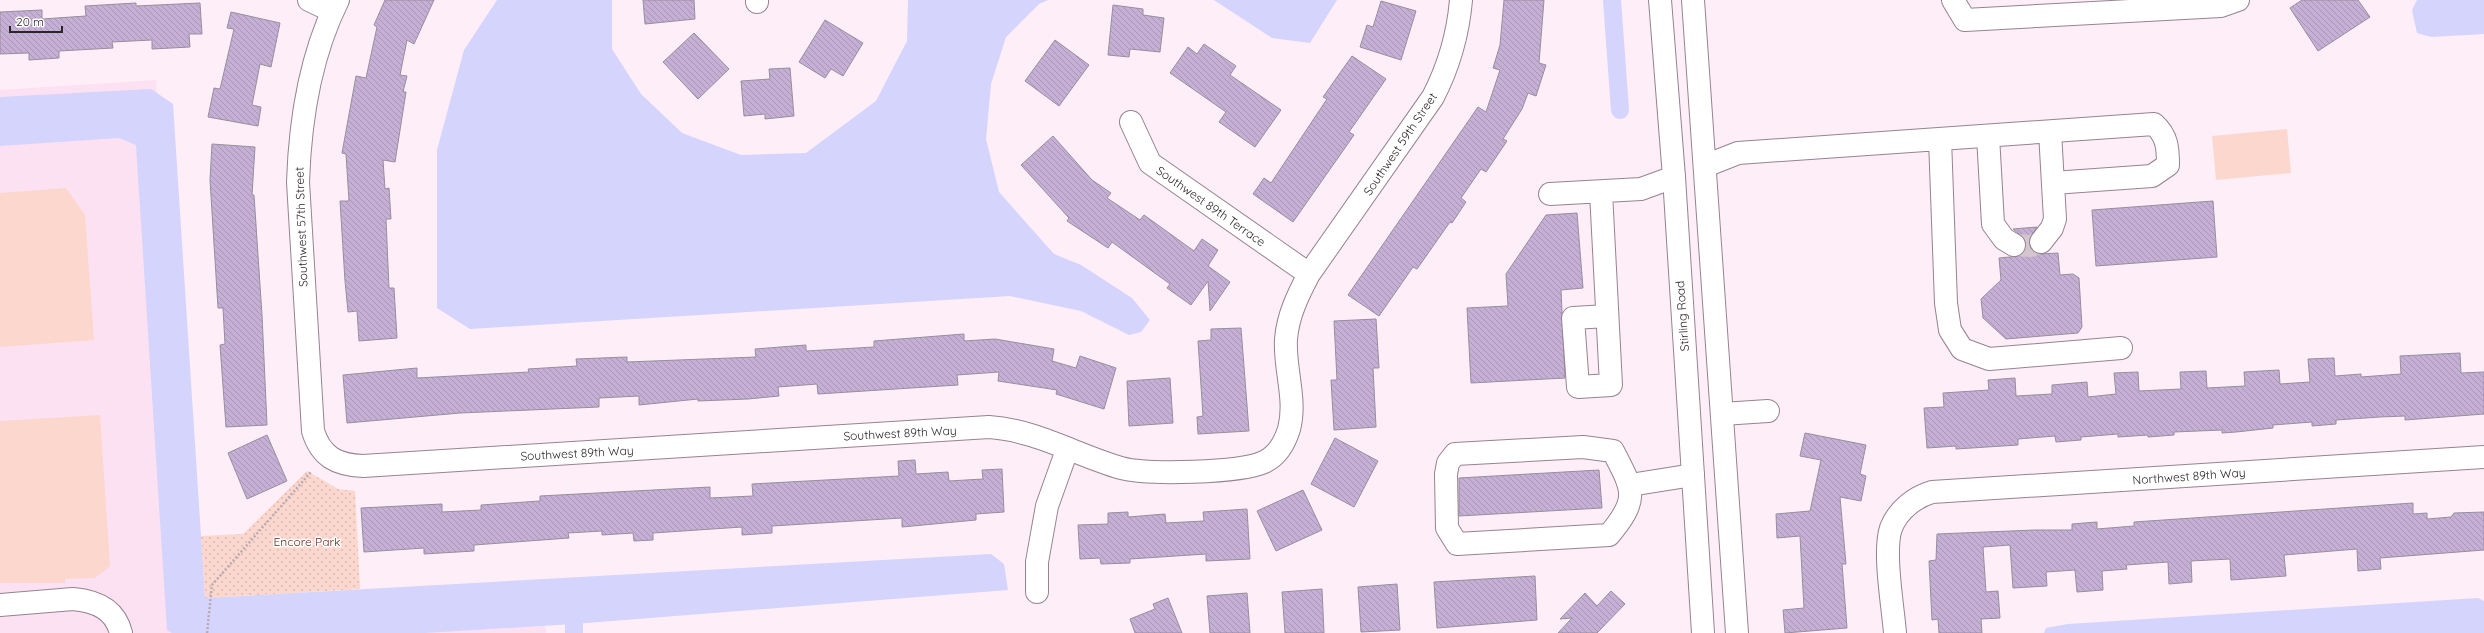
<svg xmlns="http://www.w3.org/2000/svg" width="2484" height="633" viewBox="0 0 2484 633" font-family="Quicksand,sans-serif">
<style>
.built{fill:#fce1f2}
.park{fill:url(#park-dots)}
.pitch{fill:#fcd7ce}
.water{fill:#d4d4fc}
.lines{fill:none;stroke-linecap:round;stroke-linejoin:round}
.canal{stroke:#d4d4fc;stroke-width:18}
.building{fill:url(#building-back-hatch);stroke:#988d9e}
.minor-tunnel{stroke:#d4c6cf;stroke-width:22;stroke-dasharray:22 11;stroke-linecap:butt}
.minor-casing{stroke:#95838f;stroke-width:24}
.major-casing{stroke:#95838f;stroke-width:24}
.path{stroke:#b8abb3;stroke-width:2.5;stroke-dasharray:2 2;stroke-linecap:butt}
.minor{stroke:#fff;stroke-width:22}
.major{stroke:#fff;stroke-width:22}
.labels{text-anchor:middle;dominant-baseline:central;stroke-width:3;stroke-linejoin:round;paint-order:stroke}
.street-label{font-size:12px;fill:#2b2429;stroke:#fff}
.park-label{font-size:12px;fill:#632a1e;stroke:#fff}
</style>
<defs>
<pattern id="park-dots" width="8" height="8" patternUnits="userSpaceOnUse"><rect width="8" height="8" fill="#fcd7ce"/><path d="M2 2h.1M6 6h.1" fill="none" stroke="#d8b8b1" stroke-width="1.8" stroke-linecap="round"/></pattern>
<pattern id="building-back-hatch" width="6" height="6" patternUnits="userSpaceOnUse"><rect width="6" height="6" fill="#c5afd4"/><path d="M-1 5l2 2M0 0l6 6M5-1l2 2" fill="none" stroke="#a996b6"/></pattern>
</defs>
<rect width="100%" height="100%" fill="#feeef8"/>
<path class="built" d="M 156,80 L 197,633 L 0,633 L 0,90 Z
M 545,619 L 546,633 L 304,633 Z"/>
<path class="park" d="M 307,471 L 338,489 L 355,491 L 360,589 L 205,598 L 201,536 L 243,534 Z"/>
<path class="pitch" d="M 2287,129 L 2291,173 L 2216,180 L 2212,136 Z
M 66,188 L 85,215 L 94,340 L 0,347 L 0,193 Z
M 100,415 L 110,566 L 95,578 L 65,579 L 65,583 L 0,583 L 0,421 Z"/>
<path class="water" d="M 497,0 L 612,0 L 612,49 L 641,94 L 682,133 L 741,155 L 806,153 L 876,101 L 907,41 L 908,0 L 1048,0 L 1039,4 L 1006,37 L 991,84 L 986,139 L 999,192 L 1054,254 L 1081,265 L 1132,298 L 1150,320 L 1141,332 L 1129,335 L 1081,311 L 1010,296 L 470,329 L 437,308 L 437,150 L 464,50 Z
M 1214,0 L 1337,0 L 1310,43 L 1272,38 Z
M 2417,0 L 2484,0 L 2484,34 L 2431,37 L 2417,33 L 2412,10 Z
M 151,89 L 173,104 L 205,598 L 991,554 L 1004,564 L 1008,590 L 574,624 L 425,633 L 172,633 L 167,630 L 136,145 L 119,138 L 0,146 L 0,97 Z
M 2478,598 L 2484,601 L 2484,633 L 2044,633 L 2046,628 L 2068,624 Z"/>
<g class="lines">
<path class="canal" d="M 1612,0 L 1620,110
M 574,624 L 574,633"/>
</g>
<path class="building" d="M 385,0 L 434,0 L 414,44 L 407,40 L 400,75 L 407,76 L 403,92 L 406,92 L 395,162 L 383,160 L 385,189 L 389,188 L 391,219 L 386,219 L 389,288 L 394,288 L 397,338 L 359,341 L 357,311 L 348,312 L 345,281 L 340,201 L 349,201 L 346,154 L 342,153 L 356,76 L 366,78 L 377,27 L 374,25 Z
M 643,0 L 694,0 L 695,19 L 645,24 Z
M 1504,0 L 1544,0 L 1539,63 L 1546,65 L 1536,96 L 1528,93 L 1522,109 L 1503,139 L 1507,141 L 1486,172 L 1481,169 L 1461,198 L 1466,202 L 1452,223 L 1450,222 L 1417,269 L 1413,267 L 1379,316 L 1348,295 L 1478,107 L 1486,112 L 1500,70 L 1493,68 L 1500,45 Z
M 2302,0 L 2358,0 L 2370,17 L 2318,51 L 2290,8 Z
M 1381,1 L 1416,11 L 1401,60 L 1360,47 L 1367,25 L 1373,27 Z
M 136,3 L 136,6 L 200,3 L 202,34 L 189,34 L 190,47 L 152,49 L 152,40 L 112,42 L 113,48 L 59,51 L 59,58 L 29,60 L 29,53 L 0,54 L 0,12 L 42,10 L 42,19 L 86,16 L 85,6 Z
M 1113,5 L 1143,9 L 1143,15 L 1164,18 L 1160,52 L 1130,49 L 1129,57 L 1108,55 Z
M 231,12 L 280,23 L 271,67 L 260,64 L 252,105 L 261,107 L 258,126 L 208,117 L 214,88 L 220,89 L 234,29 L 227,28 Z
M 825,20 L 863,43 L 843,76 L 831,69 L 825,78 L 799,62 Z
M 694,33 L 729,69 L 698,99 L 663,62 Z
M 1055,40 L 1089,65 L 1059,106 L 1025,81 Z
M 1204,44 L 1236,66 L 1230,75 L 1281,110 L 1255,147 L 1219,122 L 1226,112 L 1170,73 L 1188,47 L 1197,54 Z
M 1352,56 L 1386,79 L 1349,132 L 1354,135 L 1293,222 L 1253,194 L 1264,178 L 1271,183 L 1327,99 L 1323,97 Z
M 790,68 L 794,116 L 765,119 L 765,114 L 744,116 L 741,81 L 770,79 L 769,69 Z
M 1053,136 L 1092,180 L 1111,193 L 1107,198 L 1140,220 L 1144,215 L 1194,251 L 1202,239 L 1218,250 L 1208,266 L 1230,282 L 1210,311 L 1208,281 L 1191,305 L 1167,288 L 1170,284 L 1112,242 L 1108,248 L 1067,221 L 1069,218 L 1021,165 Z
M 212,144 L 255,147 L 252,195 L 254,195 L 262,315 L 267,425 L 226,427 L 220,345 L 225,344 L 223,308 L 218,308 L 210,180 Z
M 2213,201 L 2217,257 L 2096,266 L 2092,210 Z
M 1577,213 L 1583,288 L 1561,290 L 1565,378 L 1471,383 L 1467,308 L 1508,306 L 1506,274 L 1546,215 Z
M 2037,227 L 2029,240 L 2033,252 L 2040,254 L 2058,253 L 2060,275 L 2073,274 L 2079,278 L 2082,327 L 2078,333 L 2006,339 L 1983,318 L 1981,299 L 2001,280 L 1999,258 L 2020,256 L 2025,251 L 2025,239 L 2013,229 Z
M 1376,319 L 1379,368 L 1373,368 L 1376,427 L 1334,430 L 1331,380 L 1337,380 L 1334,321 Z
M 1241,328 L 1249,431 L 1198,434 L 1197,417 L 1203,416 L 1198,341 L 1211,340 L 1211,329 Z
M 964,334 L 964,341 L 995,339 L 1054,349 L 1052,361 L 1076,368 L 1080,356 L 1116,368 L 1104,409 L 1056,394 L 1057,390 L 998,381 L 999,372 L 957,375 L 958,385 L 818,394 L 817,384 L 778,387 L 779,396 L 748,399 L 698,401 L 698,399 L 639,405 L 639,396 L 599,398 L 599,407 L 460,413 L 347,423 L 343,375 L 417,368 L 417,378 L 529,372 L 528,369 L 577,366 L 576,359 L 627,357 L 627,362 L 756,357 L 755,349 L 806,345 L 806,351 L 874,347 L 874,341 Z
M 2460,353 L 2461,373 L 2484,372 L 2484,414 L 2405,420 L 2405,416 L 2380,417 L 2336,420 L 2336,424 L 2312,426 L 2312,422 L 2273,425 L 2273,428 L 2236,432 L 2222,433 L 2222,430 L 2174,432 L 2174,435 L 2148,437 L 2148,435 L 2118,437 L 2118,434 L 2081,437 L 2081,440 L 2056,442 L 2055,436 L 2018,439 L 2018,445 L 1956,449 L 1956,446 L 1927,448 L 1924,408 L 1944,407 L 1943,393 L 1989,390 L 1988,380 L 2015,378 L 2016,396 L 2052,394 L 2052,385 L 2087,382 L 2088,397 L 2116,394 L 2114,373 L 2138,372 L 2139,391 L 2181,389 L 2180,372 L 2206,371 L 2207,388 L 2245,386 L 2244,372 L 2279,370 L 2280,384 L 2310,382 L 2308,359 L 2334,358 L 2335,376 L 2361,374 L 2361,377 L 2401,374 L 2400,356 Z
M 1170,378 L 1173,423 L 1129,426 L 1127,381 Z
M 1805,433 L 1866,445 L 1860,474 L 1866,476 L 1861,501 L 1840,497 L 1846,564 L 1842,564 L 1847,628 L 1785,633 L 1783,610 L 1804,608 L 1800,536 L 1777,538 L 1776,514 L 1810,511 L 1821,460 L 1800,456 Z
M 267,435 L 287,481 L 247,499 L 228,453 Z
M 1335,438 L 1378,461 L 1354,507 L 1311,484 Z
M 915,460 L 916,474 L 948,472 L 949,481 L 983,479 L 982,470 L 1002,469 L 1004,512 L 976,514 L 976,520 L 902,527 L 902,518 L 772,526 L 772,533 L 742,535 L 742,527 L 653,533 L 653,540 L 634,541 L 633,533 L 602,535 L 602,531 L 568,533 L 569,538 L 474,545 L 474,551 L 424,554 L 424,548 L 364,552 L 361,508 L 442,504 L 442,512 L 481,510 L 481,505 L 540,501 L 540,496 L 710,487 L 710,498 L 753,496 L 752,484 L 899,476 L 898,461 Z
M 1599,470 L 1602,508 L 1459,516 L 1459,478 Z
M 1303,490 L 1322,530 L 1276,551 L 1257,511 Z
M 2413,503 L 2413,514 L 2427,513 L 2427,519 L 2451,517 L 2454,513 L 2484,512 L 2484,550 L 2380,558 L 2381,569 L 2358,571 L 2357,549 L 2284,555 L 2286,576 L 2231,580 L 2230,559 L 2191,561 L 2192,582 L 2169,584 L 2168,562 L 2126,565 L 2127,569 L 2102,571 L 2103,590 L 2077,592 L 2075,570 L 2046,572 L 2047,586 L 2013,588 L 2010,545 L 1983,547 L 1986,592 L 1998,591 L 2000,618 L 1981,619 L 1982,633 L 1939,633 L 1938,619 L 1932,620 L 1929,561 L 1936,560 L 1937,534 L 2035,530 L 2072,530 L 2072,524 L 2097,522 L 2097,529 L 2134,526 L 2134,522 Z
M 1247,509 L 1250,559 L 1206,561 L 1206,554 L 1130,559 L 1130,563 L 1101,564 L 1100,558 L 1080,559 L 1078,525 L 1108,524 L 1108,513 L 1128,512 L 1128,517 L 1165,514 L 1166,523 L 1204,521 L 1203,512 Z
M 1535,576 L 1537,620 L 1437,628 L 1434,582 Z
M 1397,584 L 1400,630 L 1361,632 L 1358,587 Z
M 1322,589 L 1324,633 L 1285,633 L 1282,592 Z
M 1611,591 L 1625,604 L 1597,633 L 1558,633 L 1572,618 L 1560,619 L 1585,593 L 1597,606 Z
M 1247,593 L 1250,633 L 1210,633 L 1207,596 Z
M 1168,598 L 1182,633 L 1135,633 L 1130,619 L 1155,609 L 1153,604 Z"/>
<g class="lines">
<path class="minor-tunnel" d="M 2014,245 L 2031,246 L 2041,242"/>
<g class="minor-casing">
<path id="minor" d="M 309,0 L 332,11
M 338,0 C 310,56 300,121 298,182 L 313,431 C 321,457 337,465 363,466 L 989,427 C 1036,430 1076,455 1121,468 C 1147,475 1240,473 1264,462 C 1277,456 1285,442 1289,429 C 1297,400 1284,368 1286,339 C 1288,315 1298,295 1309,274 L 1433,97 C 1449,66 1458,35 1461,0
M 757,0 L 757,2
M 1953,0 L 1965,20 L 2221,6 L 2238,0
M 1131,122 L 1150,163 L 1309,274
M 1988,136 L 1993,224 L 2004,239 L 2014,245
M 1940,139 L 1946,303 L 1950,330 L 1962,349 L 1989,359 L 2121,348
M 1705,166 L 1738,153 L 2154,124 C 2167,136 2168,147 2168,165 L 2152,176 L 2053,183
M 1601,192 L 1611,385 L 1578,387 L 1573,318 L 1607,316
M 1550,194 L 1641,189 L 1674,177
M 2041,242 L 2052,228 L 2055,219 L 2050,132
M 1722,414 L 1768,411
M 1583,447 L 1613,451 C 1633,490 1640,498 1609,535 L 1457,544 L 1447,528 L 1446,474 L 1448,463 L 1455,454 Z
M 1630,485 L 1693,475
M 1037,592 L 1037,562 L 1047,506 L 1067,450
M 0,605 L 73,599 C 96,601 115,609 121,633
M 1895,633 C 1893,607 1883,551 1891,528 C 1898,510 1915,497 1932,492 L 2484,457"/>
</g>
<g class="major-casing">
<path id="major" d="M 1660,0 L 1674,177 L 1703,633
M 1693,0 L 1737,633"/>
</g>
<path class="path" d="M 207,633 L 212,585 L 311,472"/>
<use href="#minor" class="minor"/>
<use href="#major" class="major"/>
</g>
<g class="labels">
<g class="street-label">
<text transform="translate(1400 144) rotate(-56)">Southwest 59th Street</text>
<text transform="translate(1211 206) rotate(35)">Southwest 89th Terrace</text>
<text transform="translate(301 227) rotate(-92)">Southwest 57th Street</text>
<text transform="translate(1682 316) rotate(-94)">Stirling Road</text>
<text transform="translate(900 433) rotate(-3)">Southwest 89th Way</text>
<text transform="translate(577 453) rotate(-3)">Southwest 89th Way</text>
<text transform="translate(2189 476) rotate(-4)">Northwest 89th Way</text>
</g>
<g class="park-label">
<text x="307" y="541">Encore Park</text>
</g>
</g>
<path d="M10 26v6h52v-6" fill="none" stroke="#2b2429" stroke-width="2"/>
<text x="16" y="26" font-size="12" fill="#2b2429" stroke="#ffffff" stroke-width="3" paint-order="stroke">20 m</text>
</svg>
